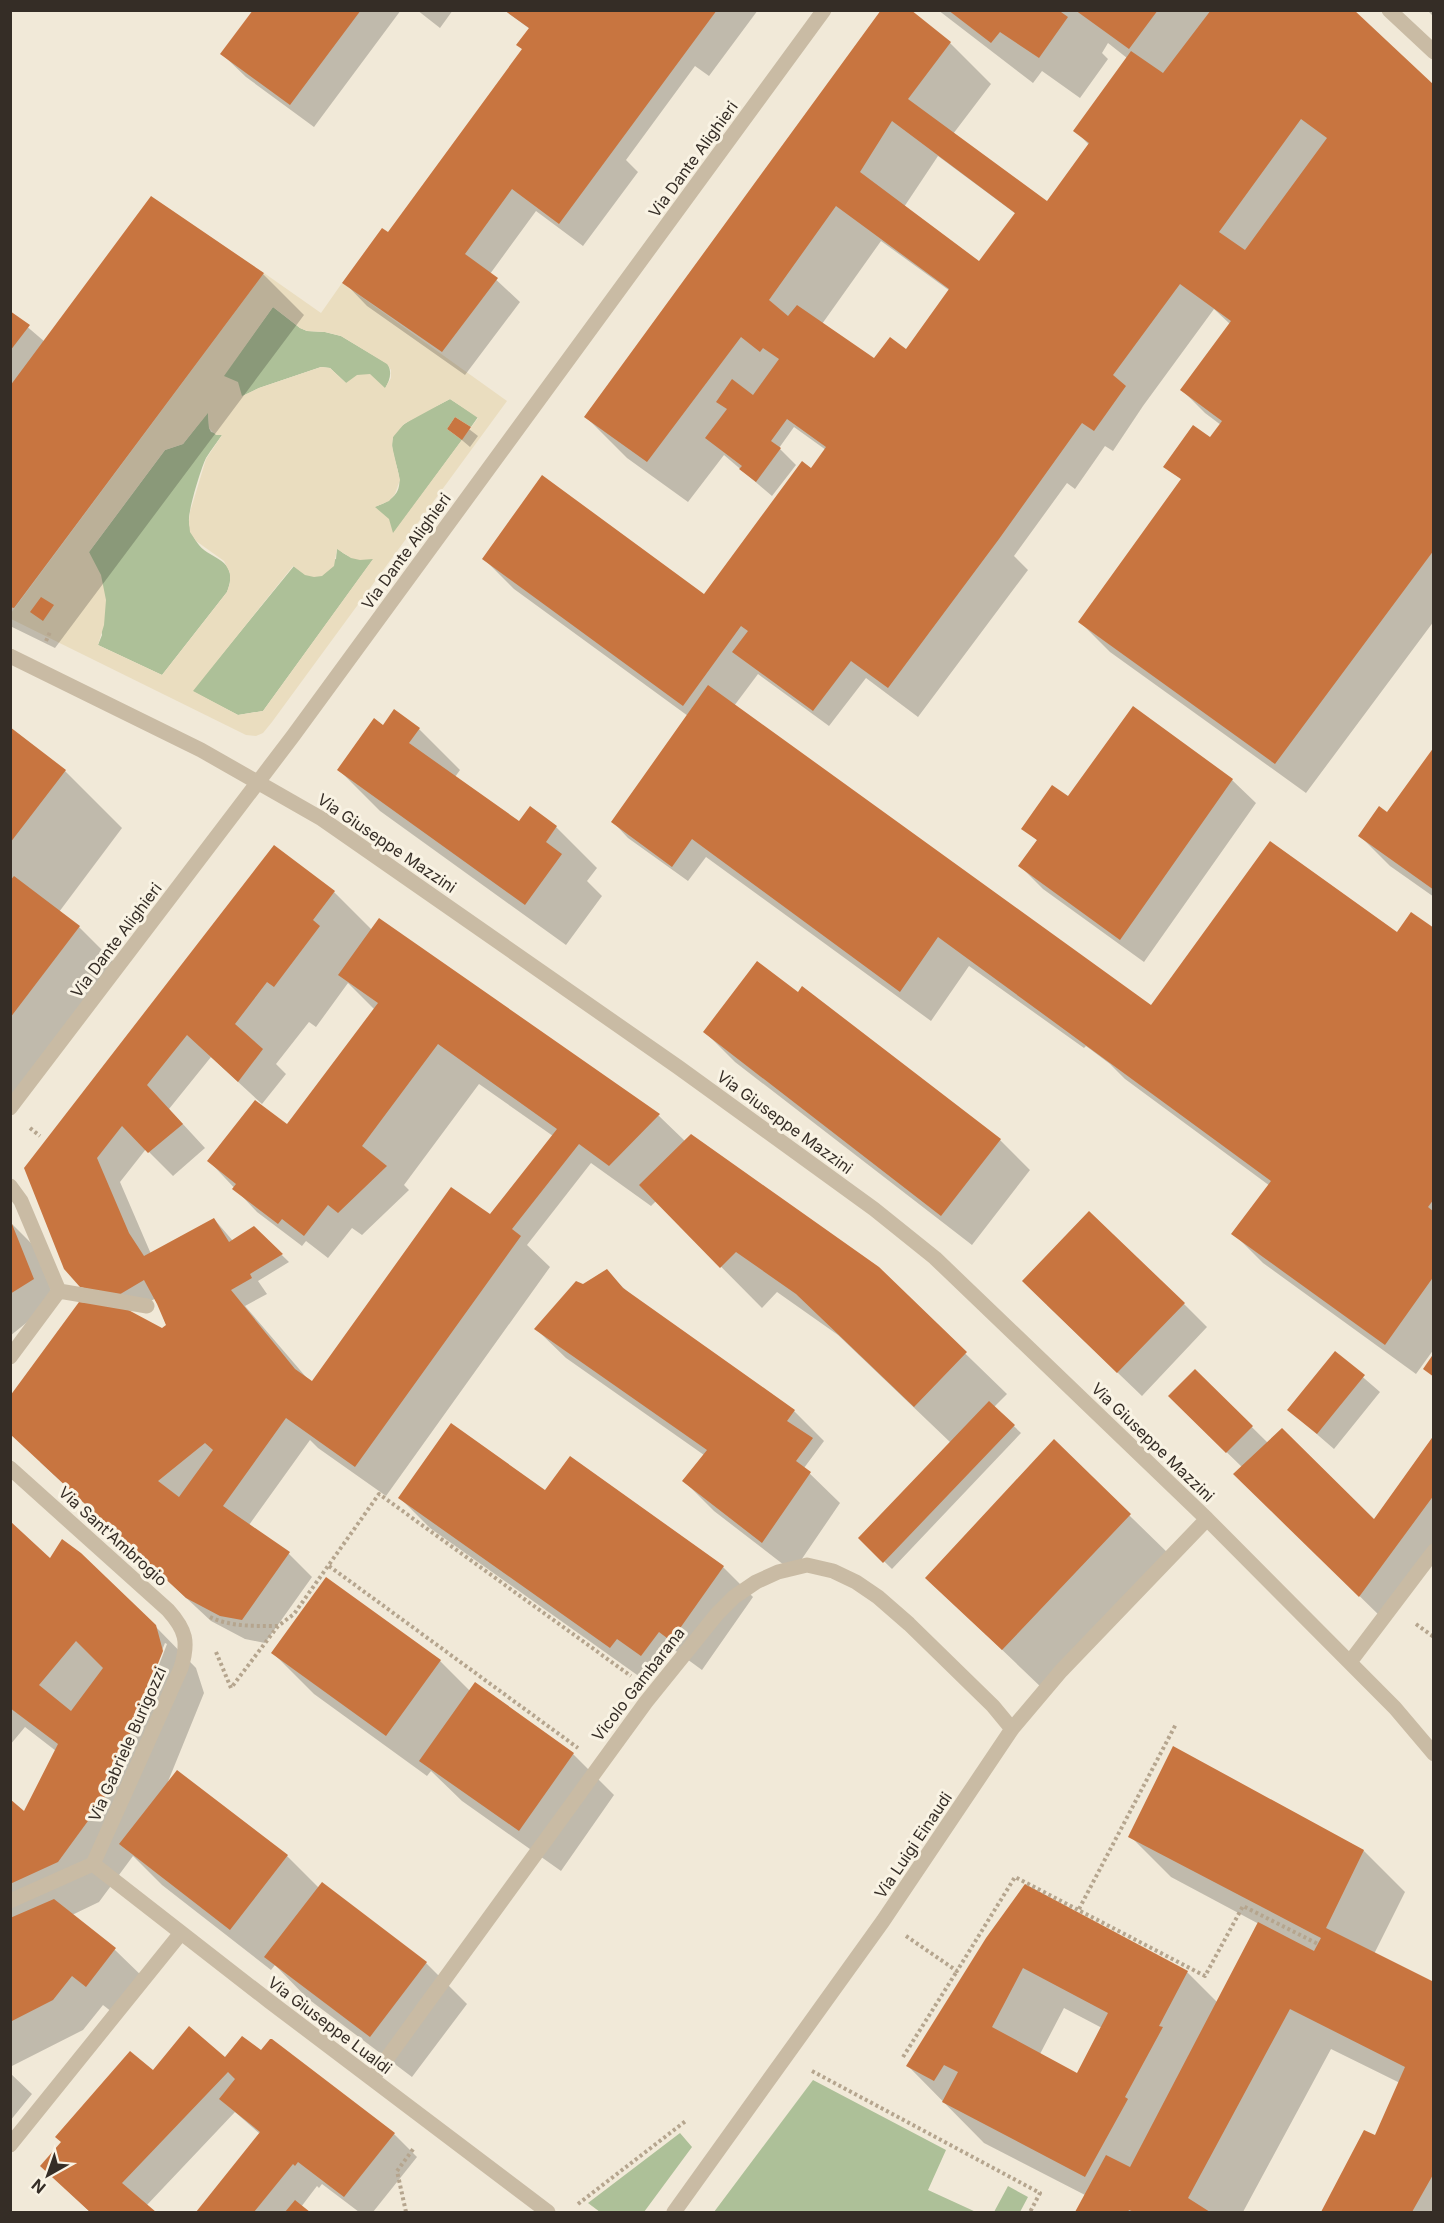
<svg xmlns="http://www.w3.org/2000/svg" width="1444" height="2223" viewBox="0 0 1444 2223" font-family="Inter,sans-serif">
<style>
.green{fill:#adc098}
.plaza{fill:#eaddbf;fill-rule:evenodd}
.shadow{fill:#0003;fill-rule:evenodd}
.building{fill:#c87540;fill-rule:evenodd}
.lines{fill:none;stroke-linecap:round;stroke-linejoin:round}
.path{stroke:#b5a58e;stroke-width:4;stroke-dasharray:3 3;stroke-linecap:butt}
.minor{stroke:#c9bba4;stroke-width:15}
.labels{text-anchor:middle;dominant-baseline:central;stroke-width:6;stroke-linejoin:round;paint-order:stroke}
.street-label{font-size:16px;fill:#352d26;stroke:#f9f3e4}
</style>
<rect width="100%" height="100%" fill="#f1e9d8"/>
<path class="green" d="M 273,307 L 300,328 L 307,331 L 325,332 L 341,336 L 388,364 C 392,374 390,379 385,389 L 346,383 L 330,368 L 321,367 L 259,388 L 241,397 L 223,376 Z
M 450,399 L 478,417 L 471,427 L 455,417 L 447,429 L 462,440 L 393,534 L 374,507 C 422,492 386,461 393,437 C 398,422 436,407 450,399 Z
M 208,412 L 209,428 L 211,432 L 222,435 C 217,442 211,450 206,458 C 201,468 188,511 189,521 C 189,526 192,534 195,539 C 206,562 241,555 227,592 L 162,675 L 98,645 L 102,635 L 89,552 L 165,450 L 183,444 Z
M 337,548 C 349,559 358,560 374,558 L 263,711 L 238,715 L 192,691 L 294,566 L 336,559 Z
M 813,2080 L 946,2150 L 928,2190 L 976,2212 L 714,2212 Z
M 680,2133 L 692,2147 L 644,2212 L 600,2212 L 588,2203 Z
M 1008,2186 L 1028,2197 L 1020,2212 L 994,2212 Z"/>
<path class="plaza" d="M 264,273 L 321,313 L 342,283 L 507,401 L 272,722 L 263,733 L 256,736 L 246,735 L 11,619 L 11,613 ZM 273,307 L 300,328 L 307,331 L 325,332 L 341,336 L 387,364 L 391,370 L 391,378 L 385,388 L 370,374 L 357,375 L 346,383 L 330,368 L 321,367 L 259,388 L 242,396 L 238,382 L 224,376 ZM 450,399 L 478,418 L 393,533 L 389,519 L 375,507 L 389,501 L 395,494 L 400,480 L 392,446 L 393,437 L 404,424 ZM 208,413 L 209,428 L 216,435 L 222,435 L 206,459 L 190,512 L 189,522 L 190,532 L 196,541 L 224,561 L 230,573 L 230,583 L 227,592 L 162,675 L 98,645 L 104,625 L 106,600 L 101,575 L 89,552 L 165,450 L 183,444 ZM 337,549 L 351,558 L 360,560 L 373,559 L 263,711 L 238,715 L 193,691 L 293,566 L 305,575 L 314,577 L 322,576 L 334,566 Z"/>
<path class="shadow" d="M 255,10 L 401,10 L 314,127 L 246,77 L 222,54 Z
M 417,10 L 453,10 L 440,28 Z
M 504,10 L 758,10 L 709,76 L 695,66 L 626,160 L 638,172 L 583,246 L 536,211 L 490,274 L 520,302 L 465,375 L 367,306 L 344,282 L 389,234 L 523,50 L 518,45 L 530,29 Z
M 909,10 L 950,43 L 991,84 L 953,134 L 1047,203 L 1089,145 L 1075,130 L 1127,58 L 1108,43 L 1102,53 L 1108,59 L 1080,98 L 1042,71 L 1033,83 L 938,10 L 1352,10 L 1434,87 L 1434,621 L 1306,793 L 1110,652 L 1080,622 L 1182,480 L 1165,466 L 1211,439 L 1221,425 L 1205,413 L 1182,390 L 1230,324 L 1214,309 L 1143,406 L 1113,451 L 1105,446 L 1075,489 L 1067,483 L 1014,556 L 1028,570 L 918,717 L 866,678 L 829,726 L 758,674 L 734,706 L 1152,1007 L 1434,930 L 1434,1349 L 1416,1374 L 1263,1263 L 1233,1233 L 1270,1186 L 1125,1079 L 1110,1064 L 1086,1046 L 1084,1048 L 969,966 L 931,1021 L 706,857 L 688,881 L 628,838 L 613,822 L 688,716 L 514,589 L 484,559 L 704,596 L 812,470 L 826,450 L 794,427 L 779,448 L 796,465 L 772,496 L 724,455 L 688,502 L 627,458 L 586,417 ZM 938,156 L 1016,214 L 979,263 L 904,207 ZM 881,241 L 950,291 L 906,351 L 885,368 L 822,324 Z
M 1427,10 L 1434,10 L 1434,17 Z
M 151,199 L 263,274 L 304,315 L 55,648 L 10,626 L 10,312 L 45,342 Z
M 456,419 L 478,436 L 470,447 L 449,429 Z
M 383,727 L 419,729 L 460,770 L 455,777 L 520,823 L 556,827 L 597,868 L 587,881 L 602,896 L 566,945 L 380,811 L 339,770 Z
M 1162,728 L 1232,780 L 1256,803 L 1144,962 L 1043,889 L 1020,866 L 1038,841 L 1023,828 L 1068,799 Z
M 10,729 L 65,771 L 122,828 L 59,912 L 79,927 L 120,968 L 10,1113 Z
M 1434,750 L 1434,897 L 1390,866 L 1360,836 L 1387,814 Z
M 334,892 L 372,930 L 379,921 L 659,1116 L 686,1142 L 878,1269 L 1007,1394 L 994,1407 L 1021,1433 L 892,1569 L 860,1538 L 951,1443 L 838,1335 L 777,1292 L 762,1308 L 656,1201 L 651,1206 L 591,1163 L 527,1245 L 550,1267 L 386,1496 L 318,1448 L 310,1440 L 249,1525 L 289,1554 L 312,1577 L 265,1643 L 245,1639 L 211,1621 L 40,1462 L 100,1305 L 26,1168 ZM 348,983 L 375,1010 L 287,1126 L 209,1161 L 257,1212 L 302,1246 L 306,1241 L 328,1258 L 352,1228 L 362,1235 L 409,1190 L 404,1185 L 479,1084 L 553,1136 L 497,1221 L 312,1384 L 245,1306 L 267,1294 L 258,1281 L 289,1262 L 254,1228 L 233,1241 L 214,1219 L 151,1254 L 120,1182 L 146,1149 L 173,1176 L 205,1148 L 169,1109 L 211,1057 L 262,1104 L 286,1074 L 276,1064 L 309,1022 L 316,1027 ZM 156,1298 L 167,1327 L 161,1329 L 124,1310 L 134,1311 Z
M 705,1032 L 1000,1140 L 1030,1170 L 972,1245 L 735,1062 Z
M 10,1222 L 34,1246 L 56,1303 L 41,1311 L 10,1336 Z
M 606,1271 L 632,1296 L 794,1411 L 824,1441 L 804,1468 L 840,1503 L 793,1572 L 714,1511 L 684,1481 L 704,1455 L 566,1358 L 536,1329 L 583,1286 Z
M 1184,1304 L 1207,1327 L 1142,1396 L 1047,1305 Z
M 1335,1353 L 1380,1392 L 1334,1449 L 1289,1410 Z
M 1195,1371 L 1268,1443 L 1374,1522 L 1434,1438 L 1434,1550 L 1383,1619 L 1258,1497 L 1242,1467 L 1185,1412 Z
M 1054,1442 L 1171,1556 L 1044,1690 L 927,1578 Z
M 546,1492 L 647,1512 L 723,1567 L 753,1597 L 702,1670 L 665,1643 L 640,1677 L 430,1528 L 400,1498 Z
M 10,1523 L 49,1560 L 155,1626 L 196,1668 L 204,1693 L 167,1784 L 287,1856 L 319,1888 L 426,1963 L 467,2004 L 412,2077 L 307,1998 L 275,1965 L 271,1970 L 162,1885 L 133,1856 L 99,1902 L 72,1915 L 115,1950 L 146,1980 L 117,2016 L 103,2005 L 83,2030 L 10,2067 L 10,1801 L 24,1813 L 56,1751 L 25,1727 L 10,1745 ZM 165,1643 L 167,1644 L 142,1709 L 139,1707 Z
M 273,1653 L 440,1661 L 470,1691 L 573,1754 L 614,1795 L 561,1871 L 462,1801 L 431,1771 L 427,1776 L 314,1694 Z
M 1174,1748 L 1364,1851 L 1405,1892 L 1374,1954 L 1434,1984 L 1434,2212 L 1323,2212 L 1365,2132 L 1376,2137 L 1400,2083 L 1331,2049 L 1243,2212 L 1076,2212 L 1085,2195 L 984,2143 L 908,2066 L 987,1939 L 1187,1972 L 1218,2003 L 1259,1924 L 1171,1877 L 1130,1836 ZM 1064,2008 L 1102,2028 L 1078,2075 L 1040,2054 Z
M 270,2041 L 394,2134 L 417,2157 L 373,2212 L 359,2212 L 322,2184 L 319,2188 L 317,2186 L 301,2207 L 308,2212 L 198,2212 L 260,2134 L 235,2112 L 146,2206 L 154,2212 L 90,2212 L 42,2166 L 153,2073 L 261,2053 Z
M 10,2073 L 32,2094 L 10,2121 Z"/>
<path class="building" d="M 253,10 L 361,10 L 290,105 L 220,54 Z
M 504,10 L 717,10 L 559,224 L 512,189 L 465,254 L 498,278 L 442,352 L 342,283 L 382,228 L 388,232 L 522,49 L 516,45 L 529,28 Z
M 881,10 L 911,10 L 951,42 L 908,99 L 1047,201 L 1089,143 L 1073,131 L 1131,51 L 1163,73 L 1211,10 L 1354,10 L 1434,85 L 1434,550 L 1275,764 L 1078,622 L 1181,479 L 1163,467 L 1193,425 L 1210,437 L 1222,421 L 1180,390 L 1231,321 L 1180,284 L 1113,375 L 1126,386 L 1094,431 L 1082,423 L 999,539 L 888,688 L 851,661 L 813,711 L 732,652 L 748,631 L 741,626 L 683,706 L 482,559 L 542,475 L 704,594 L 802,461 L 811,468 L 826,447 L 787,419 L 771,441 L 781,448 L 756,482 L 739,469 L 742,466 L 705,438 L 727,409 L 716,402 L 732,379 L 753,395 L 779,359 L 763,348 L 760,352 L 741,337 L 647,462 L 584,417 ZM 1301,119 L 1327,138 L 1245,250 L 1219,232 ZM 892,121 L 1015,213 L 979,261 L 860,172 ZM 836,206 L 949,289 L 906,349 L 890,337 L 874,358 L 797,305 L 788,316 L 769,300 Z
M 948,10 L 1062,10 L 1061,12 L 1068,17 L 1039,58 L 1000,32 L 991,43 Z
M 1075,10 L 1158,10 L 1129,49 Z
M 151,196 L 264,273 L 14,608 L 10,607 L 10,386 Z
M 10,311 L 30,325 L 10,351 Z
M 455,417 L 471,427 L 462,440 L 447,429 Z
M 41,597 L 54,605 L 43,621 L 30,612 Z
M 708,685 L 1151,1005 L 1270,841 L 1397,932 L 1411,912 L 1434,928 L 1434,1199 L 1428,1207 L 1434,1212 L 1434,1276 L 1385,1345 L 1231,1234 L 1271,1181 L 938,937 L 900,992 L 692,839 L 672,867 L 611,822 Z
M 1133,706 L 1233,779 L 1120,940 L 1018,866 L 1037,840 L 1021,829 L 1052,785 L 1068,796 Z
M 394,709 L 420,728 L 409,743 L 519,821 L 530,806 L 557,826 L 546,842 L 562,854 L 525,905 L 337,770 L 374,718 L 383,725 Z
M 10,727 L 66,770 L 10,843 Z
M 1434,747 L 1434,890 L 1358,836 L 1379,806 L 1387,812 Z
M 274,845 L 335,891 L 313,920 L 320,926 L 274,987 L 267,982 L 235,1024 L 263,1049 L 238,1082 L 187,1035 L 147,1085 L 183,1124 L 148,1153 L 122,1126 L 97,1158 L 129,1233 L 144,1256 L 214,1218 L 229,1242 L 254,1226 L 283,1254 L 250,1274 L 252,1278 L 231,1290 L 295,1369 L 312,1381 L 451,1187 L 490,1214 L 557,1129 L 438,1044 L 362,1146 L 387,1166 L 338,1213 L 328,1205 L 304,1236 L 282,1219 L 278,1224 L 232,1189 L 236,1184 L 207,1161 L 255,1100 L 287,1124 L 378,1003 L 338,975 L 379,918 L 660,1114 L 609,1166 L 579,1144 L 512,1229 L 521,1236 L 355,1467 L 286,1418 L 223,1506 L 290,1552 L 242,1620 L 220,1616 L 186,1598 L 10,1434 L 10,1396 L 79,1302 L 119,1305 L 162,1328 L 166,1325 L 157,1304 L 144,1280 L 117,1296 L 80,1287 L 64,1269 L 24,1168 ZM 205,1443 L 213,1450 L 179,1497 L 158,1481 Z
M 14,876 L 80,926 L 10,1018 L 10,881 Z
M 757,961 L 798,992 L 802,986 L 1001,1139 L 941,1216 L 703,1032 Z
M 691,1134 L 879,1267 L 967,1352 L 914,1407 L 796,1294 L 736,1252 L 720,1268 L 639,1185 Z
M 1089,1211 L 1185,1303 L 1117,1373 L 1022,1281 Z
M 10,1219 L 34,1279 L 10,1294 Z
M 607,1269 L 623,1288 L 795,1410 L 787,1421 L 813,1438 L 796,1461 L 811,1472 L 762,1543 L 682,1481 L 707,1450 L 534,1329 L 576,1281 L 583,1284 Z
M 1335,1351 L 1365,1375 L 1317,1434 L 1287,1410 Z
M 1434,1353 L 1434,1377 L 1423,1369 Z
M 1195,1369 L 1253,1426 L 1226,1453 L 1168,1396 Z
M 989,1401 L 1015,1425 L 883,1563 L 858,1538 Z
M 451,1423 L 545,1490 L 570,1456 L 724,1566 L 671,1641 L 659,1632 L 641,1656 L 617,1639 L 610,1648 L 398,1498 Z
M 1282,1428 L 1374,1519 L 1434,1435 L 1434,1495 L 1359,1597 L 1233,1474 Z
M 1054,1439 L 1131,1514 L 1002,1650 L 925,1578 Z
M 10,1521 L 50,1558 L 62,1539 L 81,1553 L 156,1625 L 163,1651 L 104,1799 L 58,1862 L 10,1884 L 10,1799 L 24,1811 L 58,1744 L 10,1708 ZM 76,1641 L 103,1668 L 71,1711 L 39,1685 Z
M 326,1577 L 441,1660 L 386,1736 L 271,1653 Z
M 475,1682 L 574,1753 L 519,1831 L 419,1761 Z
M 1173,1746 L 1364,1850 L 1326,1928 L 1434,1982 L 1434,2173 L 1412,2212 L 1321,2212 L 1364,2130 L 1375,2135 L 1405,2067 L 1290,2009 L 1188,2198 L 1210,2212 L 1134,2212 L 1129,2210 L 1128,2212 L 1075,2212 L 1106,2155 L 1130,2167 L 1258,1922 L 1314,1951 L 1321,1938 L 1128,1837 Z
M 177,1770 L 288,1855 L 230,1930 L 119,1844 Z
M 322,1882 L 427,1962 L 370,2037 L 264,1957 Z
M 1025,1884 L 1188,1971 L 1159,2026 L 1163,2027 L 1125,2097 L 1128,2099 L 1085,2177 L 942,2102 L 958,2072 L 944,2065 L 934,2081 L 906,2066 L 986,1938 ZM 1023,1968 L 1108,2013 L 1077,2073 L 992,2027 Z
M 54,1899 L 116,1948 L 86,1987 L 72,1976 L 53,2000 L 10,2022 L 10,1918 Z
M 189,2026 L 225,2057 L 242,2036 L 261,2050 L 270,2039 L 272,2039 L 395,2133 L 344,2197 L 298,2162 L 295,2166 L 293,2164 L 254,2212 L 196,2212 L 260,2132 L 219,2099 L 235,2079 L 228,2072 L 122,2183 L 156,2212 L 90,2212 L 40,2166 L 61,2142 L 55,2137 L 130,2051 L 153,2070 Z
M 295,2200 L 310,2212 L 285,2212 Z"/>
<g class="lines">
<path class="path" d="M 46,641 L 50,632
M 30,1128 L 40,1136
M 329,1566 L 578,1748
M 210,1617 C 231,1627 255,1626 278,1626
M 1416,1624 L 1434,1637
M 216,1652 L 231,1688 L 278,1626 L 294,1614 L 379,1494 L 631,1676
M 1079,1909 L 1176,1724
M 906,1936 L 957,1971 L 1015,1877 L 1205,1976 L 1243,1906 L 1318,1944
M 903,2057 L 957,1971
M 812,2071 L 1040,2193 L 1030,2212
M 578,2204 L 687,2120
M 406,2212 L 397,2171 L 414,2148"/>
<path class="minor" d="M 1389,10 L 1434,52
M 10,656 L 201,750 L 322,819 L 678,1067 L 874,1209 L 935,1258 L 1207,1519 L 1395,1708 L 1434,1754
M 10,1108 L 293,736 L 824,10
M 10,1186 L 21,1201 L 59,1291 L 10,1357
M 59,1291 L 147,1306
M 10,1468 L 168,1610 C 186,1630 189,1642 181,1668 L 93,1864
M 1350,1662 L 1434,1551
M 93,1864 L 269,2001 L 548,2212
M 10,1901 L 93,1864
M 372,2079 L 646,1702 L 717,1614 L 734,1597 L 756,1582 L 778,1572 L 807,1565 L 833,1571 L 856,1582 L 878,1597 L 909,1624 L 993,1706 L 1012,1729
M 10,2145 L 181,1933
M 674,2212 L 883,1921 L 1012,1729 L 1061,1671 L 1207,1519"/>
</g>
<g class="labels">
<g class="street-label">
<text transform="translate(693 159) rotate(-54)">Via Dante Alighieri</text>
<text transform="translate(406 551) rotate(-54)">Via Dante Alighieri</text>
<text transform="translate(387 843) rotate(34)">Via Giuseppe Mazzini</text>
<text transform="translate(116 940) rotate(-53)">Via Dante Alighieri</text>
<text transform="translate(785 1122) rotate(36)">Via Giuseppe Mazzini</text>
<text transform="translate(1153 1442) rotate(44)">Via Giuseppe Mazzini</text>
<text transform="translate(113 1536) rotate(42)">Via Sant'Ambrogio</text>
<text transform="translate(638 1684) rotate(-52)">Vicolo Gambarana</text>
<text transform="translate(127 1744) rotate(-66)">Via Gabriele Burigozzi</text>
<text transform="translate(913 1845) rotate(-56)">Via Luigi Einaudi</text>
<text transform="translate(330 2025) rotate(37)">Via Giuseppe Lualdi</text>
</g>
</g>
<rect width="1444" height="2223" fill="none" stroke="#352d26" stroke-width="24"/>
<g transform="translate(48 2175) rotate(220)" stroke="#f9f3e4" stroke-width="4.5" paint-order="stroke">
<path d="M0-4.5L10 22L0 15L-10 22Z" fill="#352d26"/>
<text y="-9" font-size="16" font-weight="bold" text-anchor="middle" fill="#352d26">N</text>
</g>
</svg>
